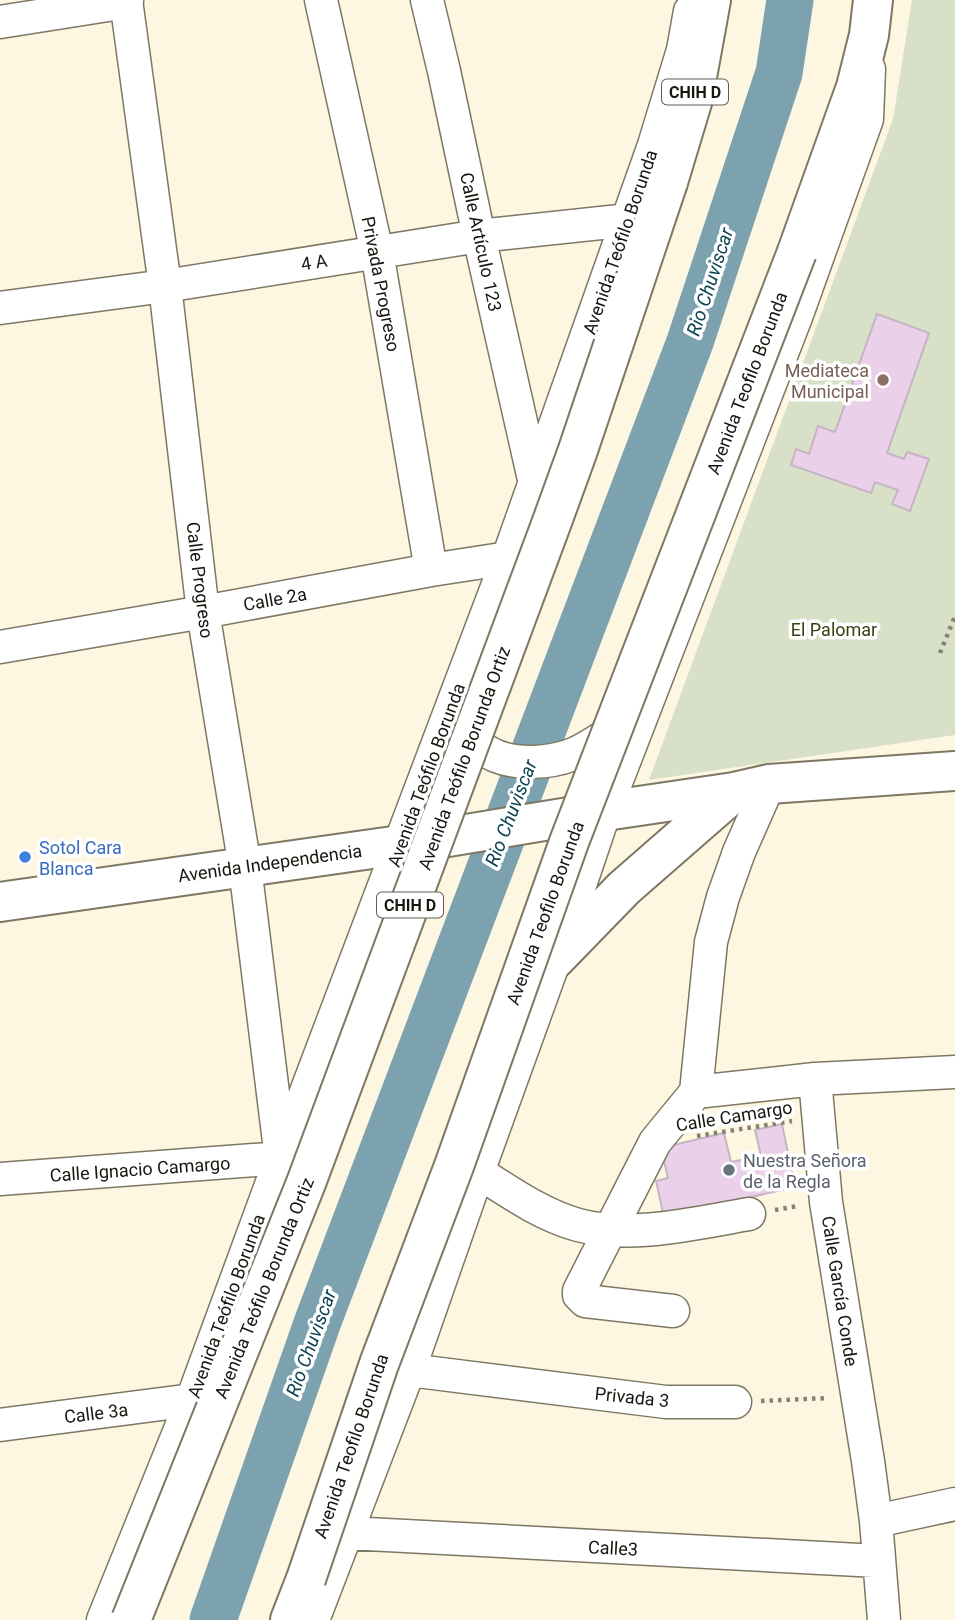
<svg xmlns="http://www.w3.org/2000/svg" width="955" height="1620" viewBox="0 0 955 1620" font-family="Roboto,sans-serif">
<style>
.green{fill:#d8e1c7}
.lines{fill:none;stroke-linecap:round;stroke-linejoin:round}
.river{stroke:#7ca2af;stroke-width:47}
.building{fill:#ebd0ea;stroke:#c5b4c4;stroke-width:2}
.minor-casing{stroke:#7d7764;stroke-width:35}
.major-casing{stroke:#7d7764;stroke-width:42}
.path{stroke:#868273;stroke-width:4.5;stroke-dasharray:3.5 5;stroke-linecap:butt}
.minor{stroke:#fff;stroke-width:32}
.major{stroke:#fff;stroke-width:38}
.major-bridge-casing{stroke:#7d7764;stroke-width:42;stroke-linecap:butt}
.major-bridge{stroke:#fff;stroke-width:38}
.education-dot{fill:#8d6e63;stroke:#fff;stroke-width:2.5}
.shop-dot{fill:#3f7fe0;stroke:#fff;stroke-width:2.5}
.worship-dot{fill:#6b7280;stroke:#fff;stroke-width:2.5}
.labels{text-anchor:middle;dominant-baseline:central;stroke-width:7;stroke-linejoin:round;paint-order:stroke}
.shield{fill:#fff;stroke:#5d5c56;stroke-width:2}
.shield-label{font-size:16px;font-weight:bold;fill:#18160e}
.street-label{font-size:18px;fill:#18160e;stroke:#fff}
.education-label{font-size:18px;fill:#785e54;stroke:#fff;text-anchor:end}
.park-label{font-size:18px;fill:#354310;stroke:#fff}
.shop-label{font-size:18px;fill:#366cbe;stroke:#fff;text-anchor:start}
.worship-label{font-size:18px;fill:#5b616d;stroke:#fff;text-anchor:start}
.water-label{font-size:19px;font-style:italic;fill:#0c4453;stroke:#fff}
</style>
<rect width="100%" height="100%" fill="#fdf7e1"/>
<path class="green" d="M 912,0 L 955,0 L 955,735 L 649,780 L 893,119 Z"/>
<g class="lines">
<path class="river" d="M 213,1620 L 318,1321 L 690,342 L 779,73 L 790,0"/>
</g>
<path class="building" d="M 877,314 L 929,333 L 887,453 L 904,459 L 907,452 L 929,459 L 910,511 L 892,504 L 898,490 L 875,482 L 871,493 L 791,465 L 796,449 L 809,454 L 818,426 L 835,432 Z
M 782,1124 L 795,1187 L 664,1217 L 656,1181 L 668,1178 L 661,1148 L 724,1133 L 731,1162 L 761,1156 L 755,1130 Z"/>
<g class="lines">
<g class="minor-casing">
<path id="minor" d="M 321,0 L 377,252 L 431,570
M 427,0 L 444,71 L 479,236 L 535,484
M 0,22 L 127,2
M 0,308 L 165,286 L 479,236 L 629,220
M 0,647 L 203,612 L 431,570 L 508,558
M 453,724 C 465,736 480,749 496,756 C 518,765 550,763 571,755 C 583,751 612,732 622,724
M 815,1079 L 826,1202 L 868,1461 L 876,1521 L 884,1620
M 696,1092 L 815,1079 L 955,1072
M 478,1172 C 509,1192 542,1215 578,1225 C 632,1239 695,1223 749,1214
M 0,1179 L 281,1158 L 245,867 L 203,612 L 165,286 L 126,0
M 673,1311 L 585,1301 L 579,1295 L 579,1291 L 655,1142 L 696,1092 L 711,942 L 723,897 L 739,852 L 769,784
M 409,1370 L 666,1402 L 735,1402
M 0,1425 L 192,1400
M 876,1521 L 955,1504
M 348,1533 L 878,1561
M 103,1620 L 192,1400 L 281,1158 L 508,558 L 654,145 L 683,50 L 690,11
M 313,1620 L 409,1370 L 478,1172 L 555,959 L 605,811 L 796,317 L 867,119 L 869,69"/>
</g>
<g class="major-casing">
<path id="major" d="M 668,182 L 693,99 L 711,0
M 797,252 L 856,87 L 869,35 L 873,0
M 0,902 L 400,845 L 605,811 L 734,792 L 769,784 L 955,771
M 555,959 L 624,888 L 734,792
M 290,1620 L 306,1579"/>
</g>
<path class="path" d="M 940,653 L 955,616
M 697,1136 L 792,1121
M 775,1210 L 798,1206
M 761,1401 L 829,1398"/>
<use href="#minor" class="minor"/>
<use href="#major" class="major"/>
<g class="major-bridge-casing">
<path id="major-bridge" d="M 306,1579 L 379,1364 L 454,1166 L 569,842 L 797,252
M 131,1620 L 306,1183 L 553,519 L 578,450 L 668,182"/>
</g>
<use href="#major-bridge" class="major-bridge"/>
</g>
<circle class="education-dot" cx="883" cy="380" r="7"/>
<circle class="shop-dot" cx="25" cy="857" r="7"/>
<circle class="worship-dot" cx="729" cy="1170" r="7"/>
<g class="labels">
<g class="shield">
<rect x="662" y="79.5" width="66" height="25" rx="5"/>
<rect x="377" y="892.5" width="66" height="25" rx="5"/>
</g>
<g class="shield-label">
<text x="695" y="92">CHIH D</text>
<text x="410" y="905">CHIH D</text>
</g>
<g class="street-label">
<text transform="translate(481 242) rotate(78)">Calle Artículo 123</text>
<text transform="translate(620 242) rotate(-71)">Avenida Teófilo Borunda</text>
<text transform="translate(314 262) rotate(-9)">4 A</text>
<text transform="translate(381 284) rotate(79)">Privada Progreso</text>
<text transform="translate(747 383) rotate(-69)">Avenida Teofilo Borunda</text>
<text transform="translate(200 580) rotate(83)">Calle Progreso</text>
<text transform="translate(275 599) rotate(-10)">Calle 2a</text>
<text transform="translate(464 758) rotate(-70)">Avenida Teófilo Borunda Ortiz</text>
<text transform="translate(426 775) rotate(-70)">Avenida Teófilo Borunda</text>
<text transform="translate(270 863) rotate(-8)">Avenida Independencia</text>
<text transform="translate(545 913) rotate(-70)">Avenida Teofilo Borunda</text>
<text transform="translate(734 1116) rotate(-9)">Calle Camargo</text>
<text transform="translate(140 1169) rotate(-4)">Calle Ignacio Camargo</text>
<text transform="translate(264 1288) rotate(-68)">Avenida Teófilo Borunda Ortiz</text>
<text transform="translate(840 1291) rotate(81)">Calle García Conde</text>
<text transform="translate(226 1306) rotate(-70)">Avenida Teófilo Borunda</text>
<text transform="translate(632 1397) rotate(6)">Privada 3</text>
<text transform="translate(96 1413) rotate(-7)">Calle 3a</text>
<text transform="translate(351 1446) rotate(-71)">Avenida Teofilo Borunda</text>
<text transform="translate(613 1548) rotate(3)">Calle3</text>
</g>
<g class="education-label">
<text x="869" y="370">Mediateca<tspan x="869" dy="21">Municipal</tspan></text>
</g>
<g class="park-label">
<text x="834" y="629">El Palomar</text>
</g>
<g class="shop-label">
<text x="39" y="847">Sotol Cara<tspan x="39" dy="21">Blanca</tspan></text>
</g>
<g class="worship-label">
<text x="743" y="1160">Nuestra Señora<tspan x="743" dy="21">de la Regla</tspan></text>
</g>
<g class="water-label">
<text transform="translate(710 282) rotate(-72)">Rio Chuviscar</text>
<text transform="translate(511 813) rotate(-69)">Rio Chuviscar</text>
<text transform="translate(311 1343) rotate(-70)">Rio Chuviscar</text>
</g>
</g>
</svg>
